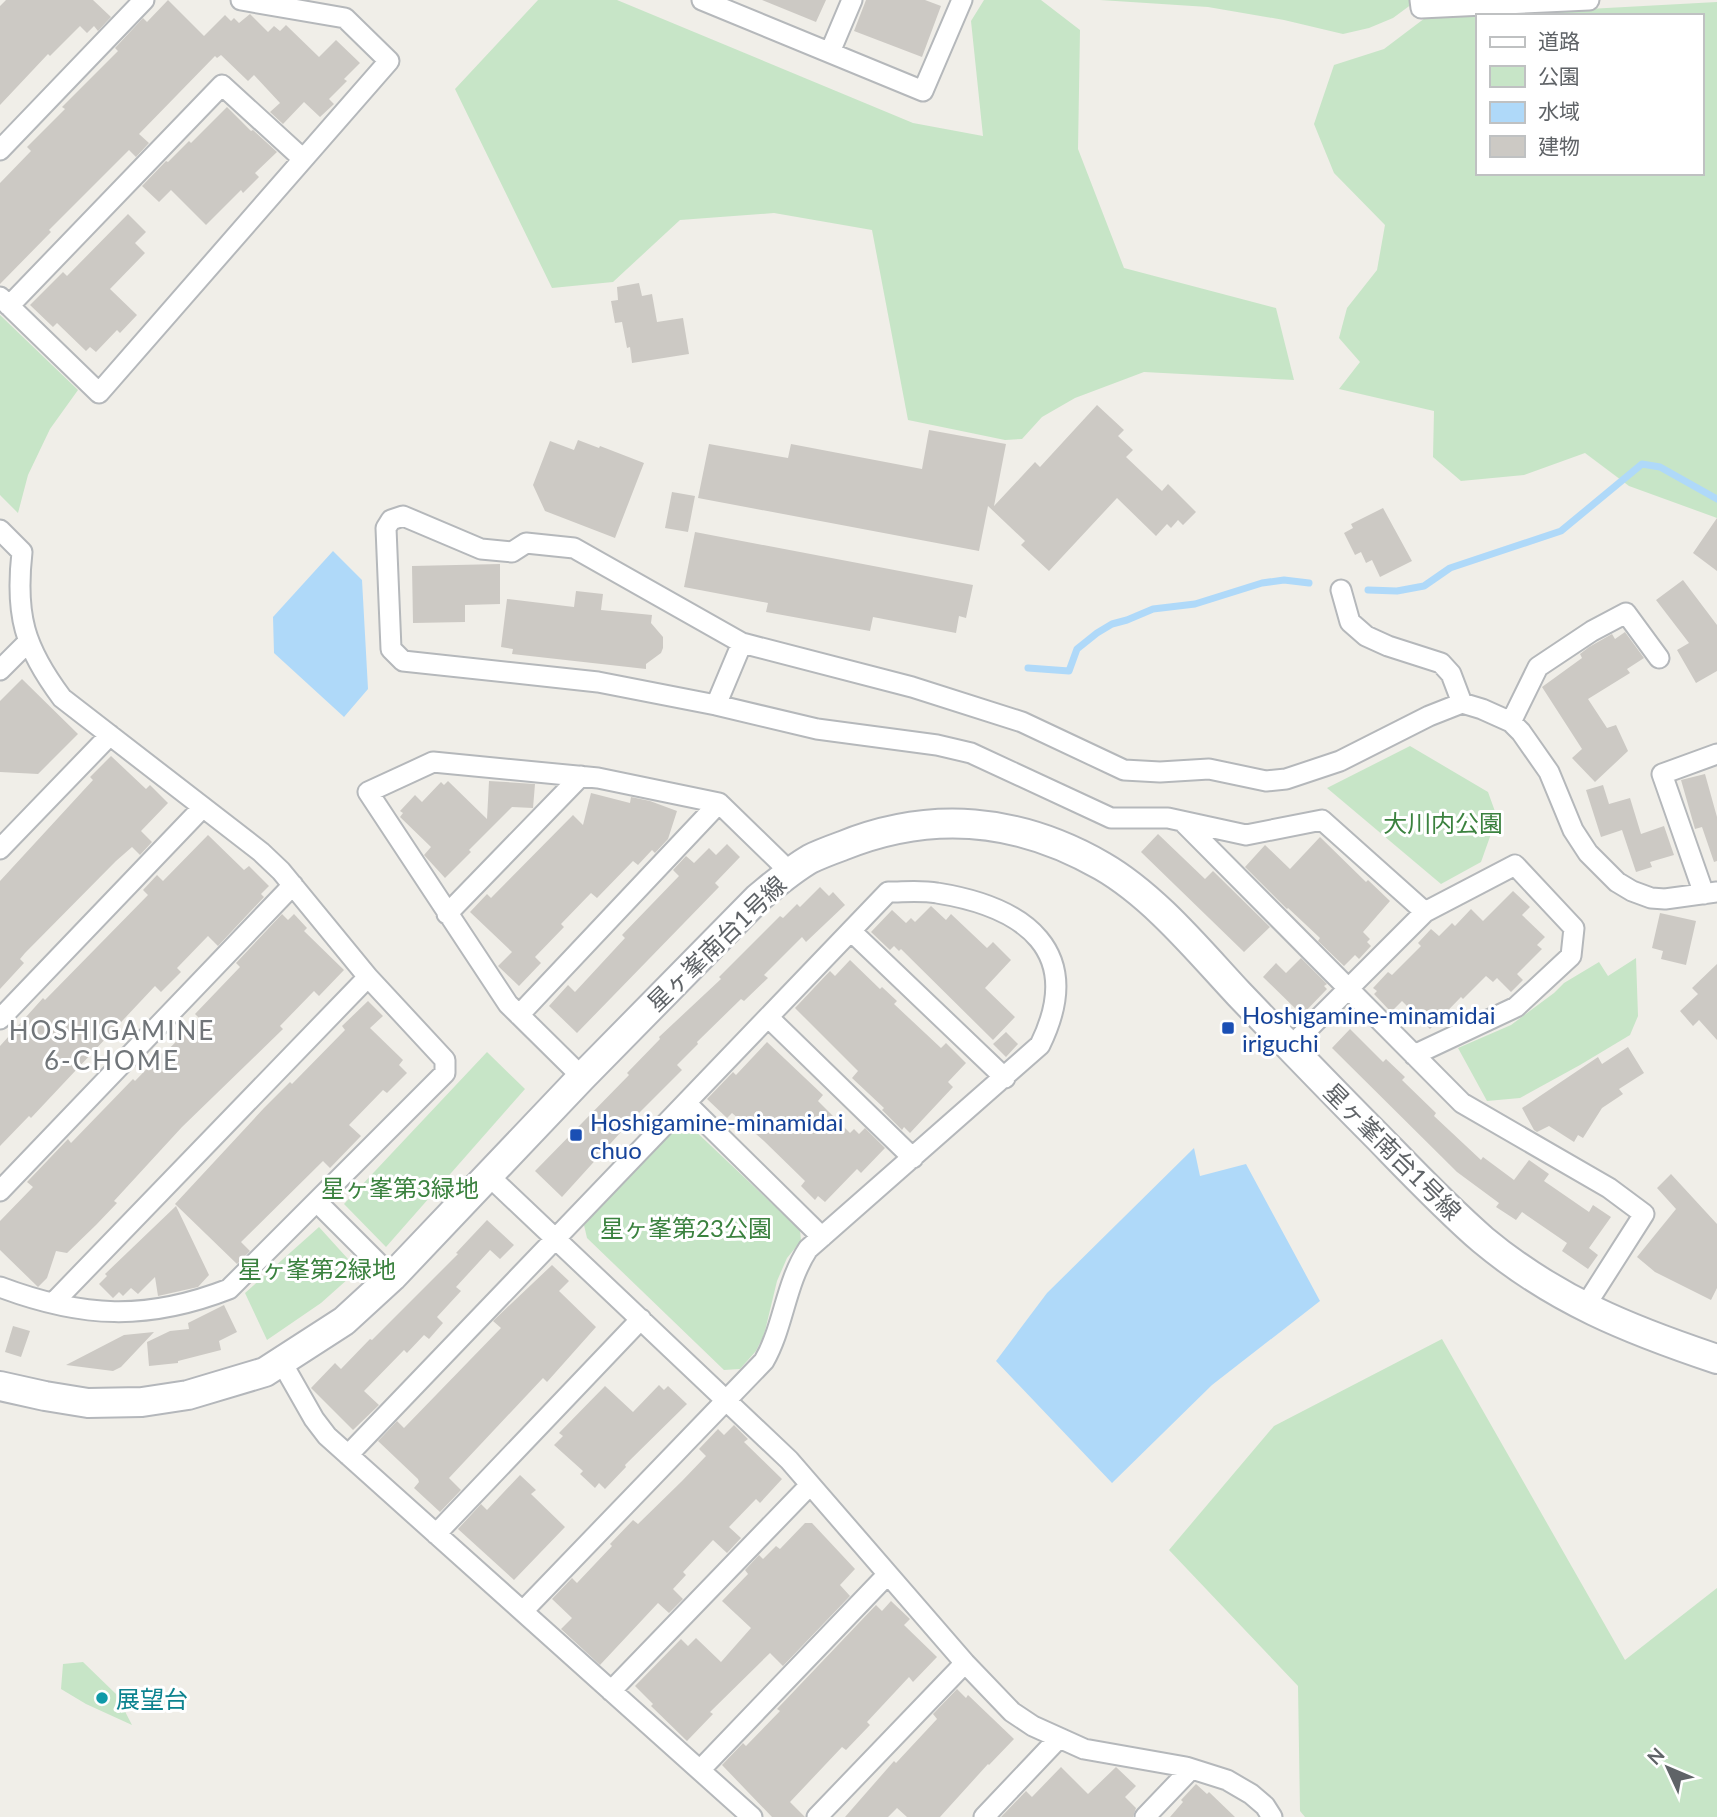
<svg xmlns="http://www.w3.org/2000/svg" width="1717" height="1817" viewBox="0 0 1717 1817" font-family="Lato,'Noto Sans JP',sans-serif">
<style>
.green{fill:#c7e5c7;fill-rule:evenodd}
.water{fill:#afd9f9}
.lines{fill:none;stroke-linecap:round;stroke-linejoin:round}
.stream{stroke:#afd9f9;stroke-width:7}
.building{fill:#ccc9c4}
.street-casing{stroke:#b5b8bb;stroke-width:23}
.secondary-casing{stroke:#b4b7bb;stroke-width:32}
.street{stroke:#fff;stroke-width:19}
.secondary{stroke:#fff;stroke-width:28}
.transit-dot{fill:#1a4fb4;stroke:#fff;stroke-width:2.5}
.culture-dot{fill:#0f9aa8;stroke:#fff;stroke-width:2.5}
.labels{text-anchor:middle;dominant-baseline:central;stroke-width:6;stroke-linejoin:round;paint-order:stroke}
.park-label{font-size:24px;fill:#3b823f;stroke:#fff}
.street-label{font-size:24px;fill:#5f6367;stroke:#fff}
.transit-label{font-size:24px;fill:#164399;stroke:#fff;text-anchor:start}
.culture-label{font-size:24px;fill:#0d838f;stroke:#fff;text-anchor:start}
.neighbourhood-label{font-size:26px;letter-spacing:2px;fill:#707579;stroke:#fff}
</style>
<rect width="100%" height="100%" fill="#f0eee8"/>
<path class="green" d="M 538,0 L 617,0 L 913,123 L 983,136 L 971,21 L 984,0 L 1041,0 L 1080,30 L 1078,149 L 1124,268 L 1276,308 L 1294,380 L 1144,372 L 1075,398 L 1042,417 L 1022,439 L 1005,440 L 908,420 L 872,230 L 774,213 L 680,220 L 613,282 L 552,288 L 455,89 Z
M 1100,0 L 1411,0 L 1412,4 L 1393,18 L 1369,28 L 1343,34 L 1284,20 L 1208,7 Z
M 1717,2 L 1717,518 L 1629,486 L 1585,453 L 1524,475 L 1461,481 L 1433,457 L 1434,411 L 1339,389 L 1360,362 L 1339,338 L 1347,308 L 1377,270 L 1385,225 L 1334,173 L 1314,124 L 1334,65 L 1384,49 L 1425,18 ZM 1477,16 L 1701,16 L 1701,173 L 1477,173 Z
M 0,315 L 78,390 L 50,429 L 28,475 L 18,513 L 0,495 Z
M 1410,746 L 1488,792 L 1497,817 L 1481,862 L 1441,884 L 1327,788 Z
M 1636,958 L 1638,1016 L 1630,1035 L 1580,1065 L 1520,1098 L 1487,1101 L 1458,1048 L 1511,1025 L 1554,993 L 1564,983 L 1599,962 L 1608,976 Z
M 487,1052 L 525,1089 L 386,1247 L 344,1204 Z
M 676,1125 L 690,1126 L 800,1230 L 801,1241 L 787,1258 L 777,1281 L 764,1335 L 756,1351 L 740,1369 L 724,1370 L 587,1238 L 584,1225 Z
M 319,1227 L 358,1270 L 321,1303 L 267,1340 L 245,1293 Z
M 1442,1339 L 1625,1660 L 1717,1588 L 1717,1817 L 1305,1817 L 1300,1811 L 1298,1686 L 1169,1550 L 1274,1426 Z
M 83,1662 L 116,1694 L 132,1725 L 86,1704 L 61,1689 L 63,1664 Z"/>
<path class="water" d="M 333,551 L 362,580 L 368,689 L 344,717 L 274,653 L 273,617 Z
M 1194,1148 L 1200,1176 L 1246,1164 L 1320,1301 L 1212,1385 L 1112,1483 L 996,1361 L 1047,1293 Z"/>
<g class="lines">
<path class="stream" d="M 1368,590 L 1397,591 L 1424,586 L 1450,568 L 1561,531 L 1642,464 L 1660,467 L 1717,499
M 1028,668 L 1069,671 L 1077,649 L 1097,633 L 1112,624 L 1127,620 L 1153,609 L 1195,604 L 1262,583 L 1284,580 L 1309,583"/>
</g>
<path class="building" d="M 6,0 L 93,0 L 111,17 L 98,31 L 94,26 L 87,33 L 80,26 L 50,56 L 48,54 L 0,105 L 0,6 Z
M 168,0 L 204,36 L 225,15 L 231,21 L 234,18 L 239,23 L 250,14 L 268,32 L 274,26 L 280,31 L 286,25 L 319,57 L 336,40 L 360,63 L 344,79 L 347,81 L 329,99 L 334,104 L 320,117 L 304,102 L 283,124 L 270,112 L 280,103 L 254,75 L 248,81 L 221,55 L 217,58 L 215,56 L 139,134 L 149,143 L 136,157 L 129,150 L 49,230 L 51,232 L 0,284 L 0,183 L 31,151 L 27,147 L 65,109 L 62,107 L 118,51 L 115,48 L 143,18 L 147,22 Z
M 762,0 L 826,0 L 816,22 Z
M 866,0 L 925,0 L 941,6 L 922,57 L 854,31 Z
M 227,107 L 251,131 L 253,130 L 277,152 L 255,173 L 259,177 L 243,193 L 241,190 L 206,225 L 171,190 L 159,202 L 142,186 L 166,161 L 168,162 L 189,141 L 191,143 Z
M 128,214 L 146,232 L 135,243 L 145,253 L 110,289 L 137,315 L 120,333 L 117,330 L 96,352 L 90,347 L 86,351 L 57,323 L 53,327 L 30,305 L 63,272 L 67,276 Z
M 639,283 L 642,296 L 652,294 L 657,322 L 683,318 L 689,354 L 632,363 L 630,347 L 627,348 L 622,322 L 615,323 L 611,301 L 618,300 L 617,287 Z
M 1097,405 L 1124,430 L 1118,436 L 1133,450 L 1126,457 L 1162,491 L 1168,484 L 1196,512 L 1183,525 L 1178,520 L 1171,528 L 1167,524 L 1156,536 L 1117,498 L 1049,571 L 1021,545 L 1025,541 L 988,506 L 979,551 L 698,498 L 709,444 L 788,458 L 791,444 L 922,469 L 929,430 L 1006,444 L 994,506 L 1035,462 L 1040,467 Z
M 578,440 L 599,448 L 600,446 L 644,463 L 615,538 L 545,511 L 533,485 L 550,441 L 574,450 Z
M 672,492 L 695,496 L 688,532 L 665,528 Z
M 1383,508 L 1412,561 L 1380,577 L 1372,560 L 1366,563 L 1361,552 L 1355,555 L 1344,533 L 1353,528 L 1351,524 Z
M 1717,518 L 1717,571 L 1693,553 Z
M 695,532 L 973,585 L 966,618 L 959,616 L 956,633 L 873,617 L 870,631 L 766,612 L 768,603 L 684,587 Z
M 500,564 L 500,604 L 465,605 L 465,622 L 413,623 L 412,566 Z
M 1683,580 L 1717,625 L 1717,671 L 1696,683 L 1677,650 L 1689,643 L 1656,600 Z
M 576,591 L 603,594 L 601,610 L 652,615 L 651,623 L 663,637 L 663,648 L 661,653 L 646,664 L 646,669 L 512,654 L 513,649 L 501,647 L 507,599 L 574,607 Z
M 1625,632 L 1644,658 L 1627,669 L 1630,673 L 1588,699 L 1607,728 L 1616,725 L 1628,751 L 1595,782 L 1572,758 L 1582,749 L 1542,687 L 1582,658 L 1580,654 L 1589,647 L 1612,634 L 1615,639 Z
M 22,679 L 78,734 L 38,774 L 0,772 L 0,701 Z
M 111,756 L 146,789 L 150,785 L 168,803 L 141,831 L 152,842 L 140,855 L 132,847 L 116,861 L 25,953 L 20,959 L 24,963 L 0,989 L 0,881 L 93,780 L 90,777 Z
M 1705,774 L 1717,817 L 1717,861 L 1714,862 L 1702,827 L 1695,829 L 1681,780 Z
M 448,781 L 487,819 L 489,781 L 535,784 L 533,808 L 512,807 L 469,850 L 471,852 L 445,878 L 424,855 L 431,847 L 400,817 L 403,813 L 400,811 L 415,795 L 422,802 L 441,782 L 444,785 Z
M 1603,785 L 1609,804 L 1630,798 L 1641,834 L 1664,826 L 1674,855 L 1650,862 L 1652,867 L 1636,872 L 1622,830 L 1601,837 L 1586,790 Z
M 591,793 L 630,803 L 631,797 L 650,801 L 677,811 L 668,839 L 655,853 L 652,850 L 638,865 L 633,861 L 597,898 L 591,893 L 561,924 L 564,927 L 535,957 L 541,963 L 519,986 L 498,966 L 512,952 L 470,912 L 487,894 L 491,898 L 573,815 L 583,825 Z
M 1158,834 L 1205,879 L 1213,871 L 1270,927 L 1244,952 L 1141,852 Z
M 208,835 L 244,870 L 249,866 L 269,886 L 261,894 L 264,897 L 218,946 L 208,936 L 177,968 L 181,972 L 161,992 L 155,986 L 31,1118 L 29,1116 L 0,1146 L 0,1046 L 43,998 L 45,1000 L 148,895 L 143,890 L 157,875 L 163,881 Z
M 1320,837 L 1366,882 L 1368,880 L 1390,901 L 1363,932 L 1370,939 L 1367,942 L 1371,946 L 1359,959 L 1355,955 L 1344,966 L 1318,941 L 1320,938 L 1288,908 L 1287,909 L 1245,867 L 1265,845 L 1290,869 Z
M 727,844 L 740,857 L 715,883 L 719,887 L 577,1033 L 549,1006 L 568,985 L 575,992 L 625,938 L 622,935 L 679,876 L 673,870 L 686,856 L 694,863 L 709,848 L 716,855 Z
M 820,887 L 829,896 L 833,892 L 845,905 L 806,942 L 802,937 L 764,975 L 768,978 L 744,1001 L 741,999 L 697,1042 L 698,1044 L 677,1065 L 682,1070 L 630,1122 L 562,1197 L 535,1171 L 629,1075 L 627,1073 L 660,1039 L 659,1037 L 721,979 L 719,977 L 780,916 L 783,918 L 797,904 L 800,907 Z
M 1513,891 L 1530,907 L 1522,915 L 1545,937 L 1537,945 L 1542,949 L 1517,974 L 1523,980 L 1511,992 L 1497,978 L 1493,982 L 1486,976 L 1463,999 L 1461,997 L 1430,1029 L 1402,1001 L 1391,1012 L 1374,994 L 1377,991 L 1373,988 L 1388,972 L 1392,975 L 1421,946 L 1418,943 L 1431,929 L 1439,936 L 1452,923 L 1455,926 L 1471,909 L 1483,921 Z
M 931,906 L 946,920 L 951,914 L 987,948 L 993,942 L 1011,960 L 985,988 L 1015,1017 L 993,1040 L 901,949 L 899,951 L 894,946 L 890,950 L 871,932 L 892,910 L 906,923 L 911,918 L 915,922 Z
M 1660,913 L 1696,921 L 1686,965 L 1661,959 L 1663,951 L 1652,948 Z
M 282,914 L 288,920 L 294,914 L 307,928 L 304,931 L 344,970 L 319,996 L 314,991 L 280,1026 L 283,1029 L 182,1127 L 114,1201 L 117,1203 L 96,1225 L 67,1253 L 56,1251 L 47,1278 L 38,1287 L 0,1250 L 0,1221 L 33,1187 L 27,1182 L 68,1139 L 71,1143 L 133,1079 L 135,1081 L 162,1053 L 164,1054 L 199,1018 L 195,1014 L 240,967 L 236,963 Z
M 1301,958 L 1327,984 L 1324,986 L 1327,989 L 1302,1015 L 1263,977 L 1276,963 L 1286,973 Z
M 850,960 L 880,989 L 882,987 L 897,1001 L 894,1004 L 941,1048 L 946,1043 L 966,1063 L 948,1082 L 953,1087 L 910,1133 L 904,1127 L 902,1130 L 882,1110 L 884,1108 L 852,1078 L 858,1071 L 795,1008 L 830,971 L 835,976 Z
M 1717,964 L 1717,1040 L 1699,1020 L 1693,1026 L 1680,1011 L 1698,994 L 1692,988 Z
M 368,1001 L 383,1016 L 370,1028 L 403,1060 L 399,1065 L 407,1073 L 387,1093 L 383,1090 L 349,1125 L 361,1136 L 330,1168 L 323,1161 L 241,1242 L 250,1251 L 237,1264 L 175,1204 L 264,1108 L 290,1082 L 292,1084 L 345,1030 L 342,1026 Z
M 1350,1029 L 1383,1062 L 1386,1059 L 1405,1077 L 1402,1080 L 1436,1113 L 1434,1116 L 1481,1160 L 1483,1157 L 1514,1180 L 1529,1160 L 1549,1174 L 1544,1181 L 1589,1212 L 1593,1205 L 1611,1217 L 1589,1248 L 1598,1255 L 1588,1269 L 1562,1251 L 1567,1243 L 1522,1212 L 1516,1220 L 1496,1207 L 1499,1203 L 1457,1172 L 1332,1048 Z
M 1006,1032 L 1018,1044 L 1006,1057 L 993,1044 Z
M 767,1042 L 823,1095 L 818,1101 L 850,1133 L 854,1129 L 859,1134 L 865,1128 L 885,1148 L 861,1173 L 857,1169 L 825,1202 L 818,1196 L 815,1200 L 801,1186 L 805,1181 L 764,1141 L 732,1113 L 727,1118 L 707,1099 L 733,1072 L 736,1075 Z
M 1628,1047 L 1644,1073 L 1619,1089 L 1623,1094 L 1602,1108 L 1583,1138 L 1578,1135 L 1574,1142 L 1549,1126 L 1537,1132 L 1534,1130 L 1522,1108 L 1598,1057 L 1602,1064 Z
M 1671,1174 L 1717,1224 L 1717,1288 L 1711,1300 L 1655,1272 L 1637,1257 L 1676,1209 L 1657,1188 Z
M 176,1206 L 209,1275 L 198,1287 L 158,1296 L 155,1277 L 138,1294 L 131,1288 L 123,1296 L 119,1292 L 113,1298 L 99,1284 L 107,1276 L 105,1274 Z
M 487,1220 L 514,1245 L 500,1259 L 490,1250 L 456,1287 L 461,1291 L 437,1317 L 443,1323 L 429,1339 L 424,1335 L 407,1353 L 404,1350 L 364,1391 L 379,1405 L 353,1430 L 311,1388 L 335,1363 L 341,1369 L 370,1339 L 372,1340 L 458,1254 L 456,1253 Z
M 552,1265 L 569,1281 L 559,1291 L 596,1327 L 547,1382 L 543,1378 L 449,1478 L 461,1490 L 440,1512 L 414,1488 L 419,1482 L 418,1479 L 378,1441 L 397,1421 L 404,1428 L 501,1328 L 493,1321 Z
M 224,1305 L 237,1332 L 219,1341 L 221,1350 L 178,1361 L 178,1363 L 149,1366 L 147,1342 L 170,1331 L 189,1329 L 188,1323 Z
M 13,1326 L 30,1331 L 21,1357 L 5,1352 Z
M 154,1332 L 121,1367 L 113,1371 L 66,1365 L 124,1335 Z
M 659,1385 L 664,1390 L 668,1386 L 687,1404 L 625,1465 L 626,1467 L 605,1489 L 599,1483 L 595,1488 L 580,1474 L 583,1471 L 554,1445 L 563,1436 L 559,1433 L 605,1386 L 633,1412 Z
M 734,1425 L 748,1439 L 744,1442 L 782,1479 L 760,1503 L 756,1499 L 729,1527 L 741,1538 L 727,1553 L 713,1540 L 683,1572 L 686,1575 L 673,1589 L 683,1599 L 669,1613 L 658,1603 L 600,1665 L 561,1629 L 572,1618 L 552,1599 L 572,1578 L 577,1583 L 612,1546 L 610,1544 L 633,1520 L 638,1524 L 682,1481 L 706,1456 L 699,1449 L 718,1429 L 724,1435 Z
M 520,1475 L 536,1490 L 531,1494 L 565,1527 L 514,1580 L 458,1529 L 481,1504 L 487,1510 Z
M 805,1523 L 812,1523 L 855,1569 L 840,1585 L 850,1596 L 783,1666 L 770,1653 L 710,1712 L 713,1714 L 687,1741 L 651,1706 L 653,1704 L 635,1686 L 681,1639 L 688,1646 L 696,1638 L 721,1662 L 751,1628 L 722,1601 L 748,1574 L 745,1570 L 759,1555 L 763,1559 L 776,1546 L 780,1549 Z
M 891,1601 L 910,1619 L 904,1625 L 937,1657 L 913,1682 L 909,1677 L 867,1722 L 870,1725 L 846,1750 L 842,1747 L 790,1802 L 805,1817 L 772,1817 L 722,1765 L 743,1743 L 746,1746 L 780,1711 L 777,1709 L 876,1605 L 882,1611 Z
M 957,1689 L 966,1698 L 968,1695 L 1014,1739 L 989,1765 L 988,1764 L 940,1817 L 907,1817 L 897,1808 L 888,1817 L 845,1817 L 894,1761 L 896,1763 L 937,1719 L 933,1714 Z
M 1061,1767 L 1088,1794 L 1116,1767 L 1136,1786 L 1125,1797 L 1136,1808 L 1133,1817 L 1001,1817 L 1026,1791 L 1032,1797 Z
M 1196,1784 L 1207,1794 L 1209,1792 L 1235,1817 L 1170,1817 L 1183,1802 L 1181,1800 Z"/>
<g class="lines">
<g class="street-casing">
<path id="street" d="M 702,0 L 923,91 L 962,0
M 1420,0 L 1421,8 L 1589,0
M 830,52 L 852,0
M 0,150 L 144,0
M 0,297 L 99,393 L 389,61 L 345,18 L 241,0
M 9,306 L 222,85 L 303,159
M 0,530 L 22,552 C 15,615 24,647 62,698 L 261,852 L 281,871 L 368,977 L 445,1060 L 445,1073 L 229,1289 C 147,1321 82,1318 0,1287
M 1341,590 L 1350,622 L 1366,636 L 1388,646 L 1441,663 L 1451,674 L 1462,703
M 0,670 L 28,642
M 716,705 L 742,643
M 1511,722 L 1538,667 L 1592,631 L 1626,613 L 1659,658
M 1183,822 L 1462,1103 L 1609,1188 L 1644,1214 L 1584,1308
M 0,849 L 110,735
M 1704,894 L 1662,774 L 1717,754
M 1425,912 L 1322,820 L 1246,835 L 1168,818 L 1111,818 L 971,753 L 937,745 L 817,729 L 716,705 L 598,682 L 403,661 L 391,649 L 386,528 L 391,520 L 403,516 L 481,549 L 512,552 L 526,543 L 574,548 L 742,643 L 912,687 L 1022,722 L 1124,770 L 1160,772 L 1209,769 L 1266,781 L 1286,779 L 1340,761 L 1429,716 L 1462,703 L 1482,709 L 1511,722 L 1521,732 L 1549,772 L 1573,830 L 1588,853 L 1617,882 L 1632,891 L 1651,898 L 1665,899 L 1717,892
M 447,914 L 581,776
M 851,931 L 1005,1078
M 519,1015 L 719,803
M 768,1017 L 913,1158
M 0,1019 L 203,807
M 1290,1047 L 1425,912 L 1515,865 L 1574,928 L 1571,956 L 1516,1007 L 1414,1055
M 582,1077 L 508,1004 L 368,792 L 433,762 L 598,778 L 719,803 L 790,872
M 686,1103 L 822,1237
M 488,1175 L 789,1460 L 965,1663 L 1012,1712 L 1033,1726 L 1084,1749 L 1186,1767 L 1227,1780 L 1251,1794 L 1265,1806 L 1272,1817
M 0,1191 L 293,885
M 317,1202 L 392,1277
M 53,1303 L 368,977
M 281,1361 L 314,1419 L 327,1436 L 752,1817
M 348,1455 L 888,892 C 904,892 921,890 937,893 C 1025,907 1086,951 1040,1045 L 808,1249 C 785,1284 784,1326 764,1361 L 523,1611
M 436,1534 L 641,1319
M 611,1691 L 810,1485
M 700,1770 L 887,1575
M 817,1817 L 965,1663
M 984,1817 L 1058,1739
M 1145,1817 L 1191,1769"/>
</g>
<g class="secondary-casing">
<path id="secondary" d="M 0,1386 L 45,1396 L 88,1403 L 142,1402 L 188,1395 L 265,1372 L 344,1321 L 392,1277 L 582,1077 L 758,898 C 775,884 791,870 810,859 C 820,854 831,850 842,846 C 931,810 1019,818 1102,866 C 1154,896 1198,950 1239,994 C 1285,1042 1331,1090 1378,1137 C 1412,1172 1446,1208 1483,1240 C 1555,1300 1630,1330 1717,1359"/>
</g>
<use href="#street" class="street"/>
<use href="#secondary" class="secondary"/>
</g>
<g class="transit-dot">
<rect x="1221" y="1021" width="14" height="14" rx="3.5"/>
<rect x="569" y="1128" width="14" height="14" rx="3.5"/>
</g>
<circle class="culture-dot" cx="102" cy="1698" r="7"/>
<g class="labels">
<g class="park-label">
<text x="1443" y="822">大川内公園</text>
<text x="400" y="1187">星ヶ峯第3緑地</text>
<text x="686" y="1227">星ヶ峯第23公園</text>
<text x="317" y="1268">星ヶ峯第2緑地</text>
</g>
<g class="street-label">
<text transform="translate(716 943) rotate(-44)">星ヶ峯南台1号線</text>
<text transform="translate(1393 1151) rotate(45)">星ヶ峯南台1号線</text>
</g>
<g class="transit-label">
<text x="1242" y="1014">Hoshigamine-minamidai<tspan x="1242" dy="28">iriguchi</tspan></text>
<text x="590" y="1121">Hoshigamine-minamidai<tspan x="590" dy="28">chuo</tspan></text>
</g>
<g class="culture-label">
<text x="116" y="1698">展望台</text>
</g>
<g class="neighbourhood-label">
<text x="112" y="1030">HOSHIGAMINE<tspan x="112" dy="30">6-CHOME</tspan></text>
</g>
</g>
<rect x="1476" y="14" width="228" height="161" fill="#ffffff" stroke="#bfc1c2" stroke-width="2"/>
<rect x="1490" y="37" width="35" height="10" fill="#ffffff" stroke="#bfc1c2" stroke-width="2"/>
<text x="1538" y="49" font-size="21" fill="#5f6367">道路</text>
<rect x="1490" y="66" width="35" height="21" fill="#c7e5c7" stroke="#bfc1c2" stroke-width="2"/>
<text x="1538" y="84" font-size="21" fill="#5f6367">公園</text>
<rect x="1490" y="102" width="35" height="21" fill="#afd9f9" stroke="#bfc1c2" stroke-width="2"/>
<text x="1538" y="119" font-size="21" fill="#5f6367">水域</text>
<rect x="1490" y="136" width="35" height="21" fill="#ccc9c4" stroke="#bfc1c2" stroke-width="2"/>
<text x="1538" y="154" font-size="21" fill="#5f6367">建物</text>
<g transform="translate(1668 1768) rotate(314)" stroke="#ffffff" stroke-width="5" paint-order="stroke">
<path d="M0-5L12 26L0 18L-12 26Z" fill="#5f6367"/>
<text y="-10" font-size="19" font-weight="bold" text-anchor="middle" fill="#5f6367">N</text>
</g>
</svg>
